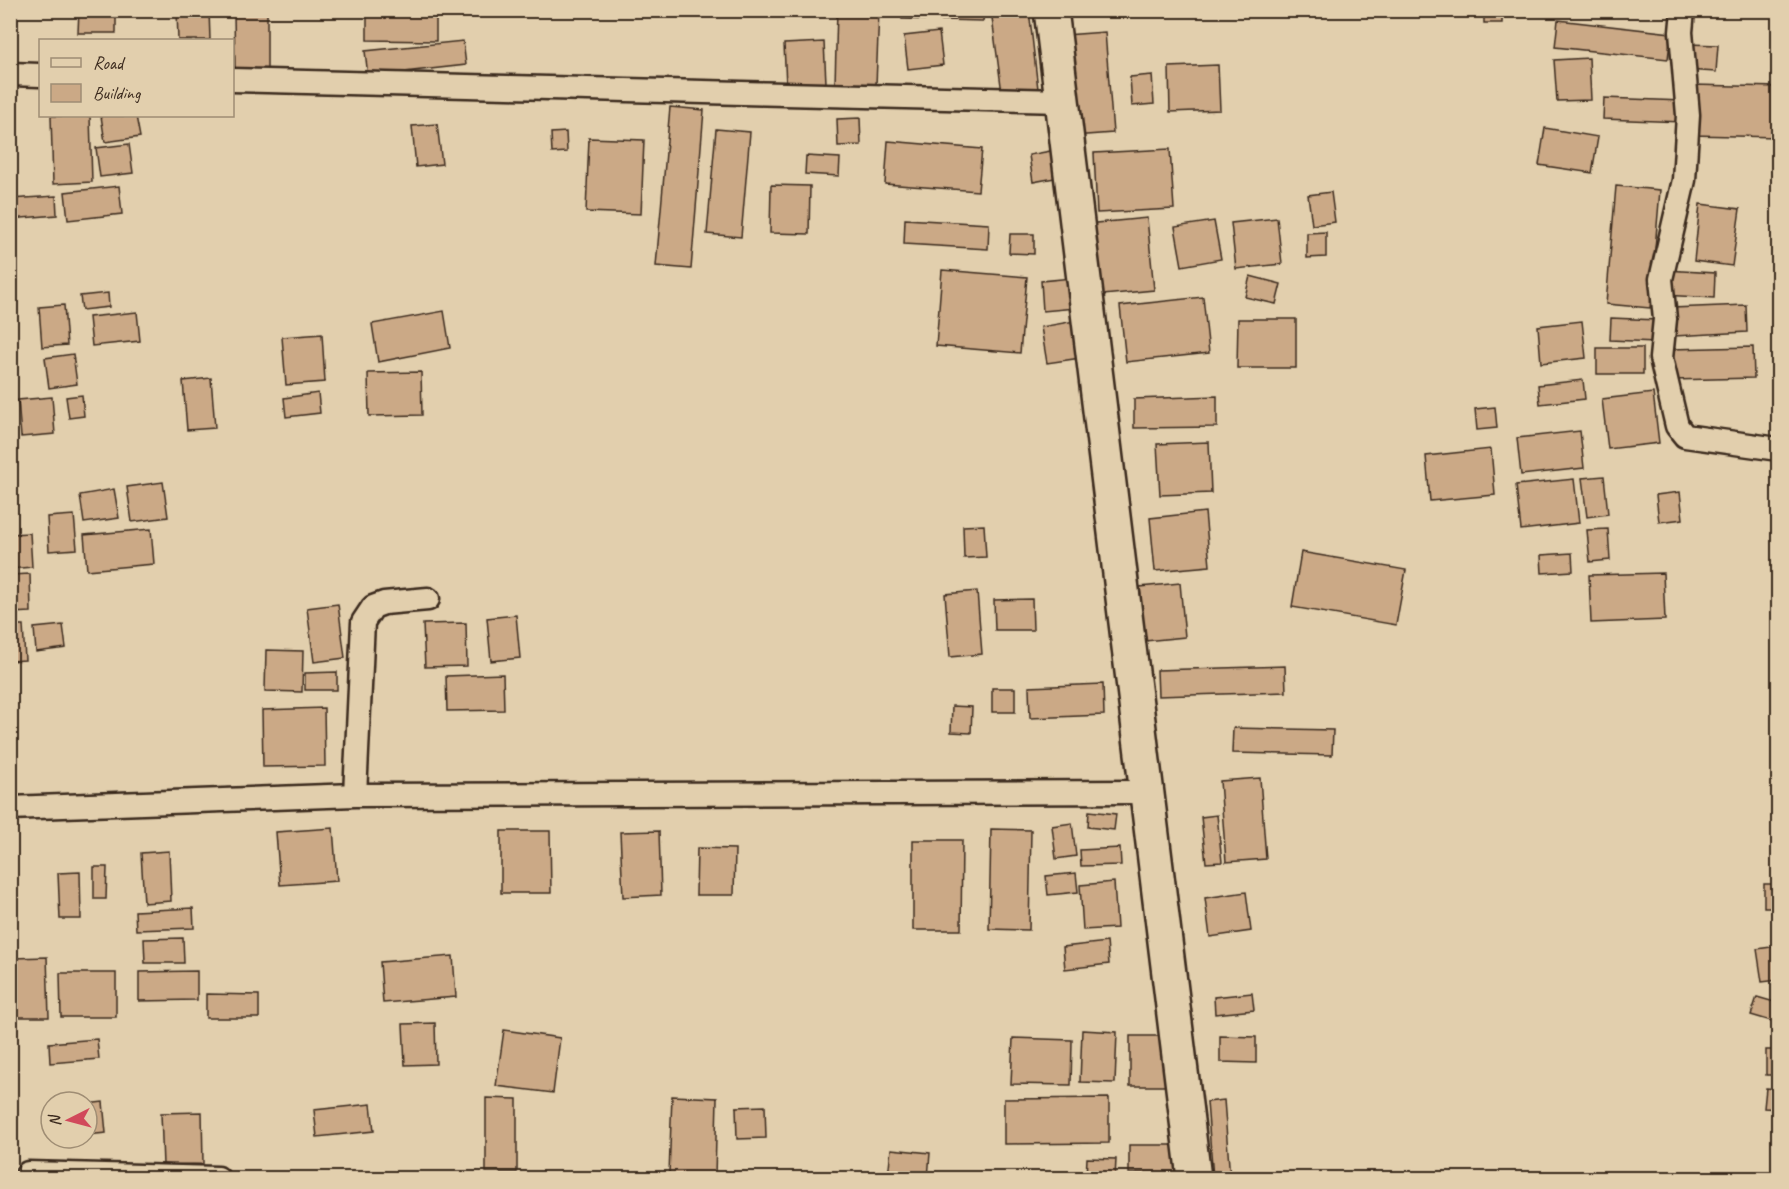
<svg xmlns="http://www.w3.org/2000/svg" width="1789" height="1189" viewBox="0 0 1789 1189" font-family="Caveat,sans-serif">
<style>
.building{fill:#cba986;stroke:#3b2a1e;stroke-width:1.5}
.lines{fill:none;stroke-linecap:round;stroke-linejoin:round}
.minor-casing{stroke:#3b2a1e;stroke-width:27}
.secondary-casing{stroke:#3b2a1e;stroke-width:38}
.minor{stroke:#e2cfad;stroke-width:22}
.secondary{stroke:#e2cfad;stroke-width:33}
</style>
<rect width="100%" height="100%" fill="#e2cfad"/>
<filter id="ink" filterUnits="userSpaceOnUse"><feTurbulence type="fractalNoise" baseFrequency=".0167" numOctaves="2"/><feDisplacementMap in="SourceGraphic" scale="12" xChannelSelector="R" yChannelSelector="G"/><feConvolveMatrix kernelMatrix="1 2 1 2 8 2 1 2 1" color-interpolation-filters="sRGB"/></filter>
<g filter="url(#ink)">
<path class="building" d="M 79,10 L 116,10 L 116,33 L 78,33 Z
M 177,10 L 209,10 L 210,40 L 178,40 Z
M 367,10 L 436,10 L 436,41 L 367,40 Z
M 837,10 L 879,10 L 876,85 L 835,84 Z
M 902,10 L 984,10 L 983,21 L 902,19 Z
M 991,10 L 1029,10 L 1038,89 L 1002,93 Z
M 1071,10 L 1118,10 L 1071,14 Z
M 1484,10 L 1502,10 L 1502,23 L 1484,23 Z
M 234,12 L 267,12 L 267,72 L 235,73 Z
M 1558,20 L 1671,33 L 1668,59 L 1555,47 Z
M 939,32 L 943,65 L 908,69 L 904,36 Z
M 1105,32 L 1113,133 L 1073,136 L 1065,35 Z
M 463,41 L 466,65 L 368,76 L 365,51 Z
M 824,42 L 826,83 L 786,85 L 784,44 Z
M 1687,44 L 1718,45 L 1716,72 L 1686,70 Z
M 1589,58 L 1591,100 L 1557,101 L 1554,60 Z
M 1218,65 L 1220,110 L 1170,112 L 1169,67 Z
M 1152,75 L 1154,104 L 1132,106 L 1130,77 Z
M 1693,85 L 1778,87 L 1778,137 L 1692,135 Z
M 1604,98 L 1683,101 L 1683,122 L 1603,119 Z
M 670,107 L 704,110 L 691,269 L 656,266 Z
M 51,116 L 90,116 L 92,182 L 53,184 Z
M 101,116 L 136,116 L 140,137 L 105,142 Z
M 860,118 L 861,145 L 838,146 L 837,119 Z
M 437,124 L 442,164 L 416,167 L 412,126 Z
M 1545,128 L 1598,137 L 1592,173 L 1539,165 Z
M 716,129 L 750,132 L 741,237 L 707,234 Z
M 566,132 L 567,152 L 552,153 L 551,133 Z
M 589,138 L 644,140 L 641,214 L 586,212 Z
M 888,141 L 982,149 L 978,191 L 885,184 Z
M 129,144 L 133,173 L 100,177 L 96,148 Z
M 1170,149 L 1174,209 L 1097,213 L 1094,153 Z
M 1056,150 L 1060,177 L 1033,182 L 1029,155 Z
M 806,156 L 840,158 L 839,176 L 805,174 Z
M 771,185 L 810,186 L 809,234 L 770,233 Z
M 119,186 L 122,214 L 68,220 L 65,192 Z
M 1616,186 L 1660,190 L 1650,308 L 1606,304 Z
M 1331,192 L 1335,222 L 1312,225 L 1308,195 Z
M 56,196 L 57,215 L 10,219 L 10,199 Z
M 1700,204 L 1740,209 L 1732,266 L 1694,261 Z
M 1147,218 L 1154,290 L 1093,296 L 1086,224 Z
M 1277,218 L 1282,264 L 1236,269 L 1231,223 Z
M 905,219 L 989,224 L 988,249 L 904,244 Z
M 1214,221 L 1221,259 L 1182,266 L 1175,227 Z
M 1326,232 L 1326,257 L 1307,258 L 1307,233 Z
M 1010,234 L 1034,234 L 1034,254 L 1009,253 Z
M 942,270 L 1027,277 L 1020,353 L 936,346 Z
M 1666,270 L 1715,273 L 1714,298 L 1664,295 Z
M 1250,276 L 1281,284 L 1276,304 L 1245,297 Z
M 1072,278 L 1075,308 L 1043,311 L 1041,281 Z
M 108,293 L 109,307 L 82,310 L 80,296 Z
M 1203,297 L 1209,353 L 1126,362 L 1120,306 Z
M 64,305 L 67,345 L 42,347 L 39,307 Z
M 1746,305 L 1747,332 L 1674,336 L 1672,308 Z
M 444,311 L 450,348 L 378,362 L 372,324 Z
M 137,312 L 140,341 L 92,346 L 89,317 Z
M 1611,318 L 1657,320 L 1656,342 L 1610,340 Z
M 1238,319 L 1296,319 L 1296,368 L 1237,368 Z
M 1080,320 L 1087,357 L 1047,363 L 1041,327 Z
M 1582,321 L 1586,358 L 1541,363 L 1538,326 Z
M 322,334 L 325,382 L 286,385 L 282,337 Z
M 1753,347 L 1754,378 L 1672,380 L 1671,349 Z
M 1597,348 L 1643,348 L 1643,374 L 1597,374 Z
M 73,354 L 77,384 L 49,388 L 45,358 Z
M 421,372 L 422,415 L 369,416 L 368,373 Z
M 211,378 L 215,428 L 187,430 L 183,381 Z
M 1583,380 L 1585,399 L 1540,404 L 1538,385 Z
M 318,393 L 320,413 L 286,417 L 284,398 Z
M 1653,393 L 1659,443 L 1608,449 L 1602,399 Z
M 82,395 L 84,416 L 69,418 L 66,397 Z
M 1217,396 L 1217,427 L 1134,428 L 1134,399 Z
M 52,397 L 55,434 L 21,437 L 18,400 Z
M 1495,407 L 1497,428 L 1477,430 L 1475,409 Z
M 1580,431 L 1584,468 L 1521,475 L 1517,438 Z
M 1209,442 L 1211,493 L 1160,495 L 1157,444 Z
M 1491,449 L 1495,495 L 1430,501 L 1426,456 Z
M 1604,476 L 1608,514 L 1587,517 L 1582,478 Z
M 1574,479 L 1579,523 L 1521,530 L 1516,485 Z
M 163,482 L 168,517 L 132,522 L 127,487 Z
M 114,489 L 119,518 L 84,523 L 80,495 Z
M 1680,492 L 1683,519 L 1659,522 L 1656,495 Z
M 1205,512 L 1210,566 L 1155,571 L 1150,518 Z
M 74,515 L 77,549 L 49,551 L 47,517 Z
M 984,525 L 986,557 L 964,558 L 963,526 Z
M 151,529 L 154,564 L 87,570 L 84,535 Z
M 1608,529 L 1610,560 L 1590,562 L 1587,530 Z
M 30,533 L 32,567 L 10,569 L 10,534 Z
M 1301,552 L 1406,570 L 1396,625 L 1292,607 Z
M 1572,553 L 1573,571 L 1542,573 L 1541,555 Z
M 1663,573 L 1665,620 L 1591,623 L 1589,575 Z
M 30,574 L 31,612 L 10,613 L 10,575 Z
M 1180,583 L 1185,637 L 1145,641 L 1140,587 Z
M 977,591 L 982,654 L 950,657 L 945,594 Z
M 1032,599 L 1033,630 L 995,630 L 994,600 Z
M 338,604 L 345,658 L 314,662 L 307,608 Z
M 516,615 L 520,658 L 491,661 L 487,618 Z
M 466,623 L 467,666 L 425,667 L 423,624 Z
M 10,625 L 23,625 L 25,660 L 10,661 Z
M 63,625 L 66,648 L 36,652 L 34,628 Z
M 266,650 L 303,651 L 302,692 L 265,691 Z
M 1285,666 L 1286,692 L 1158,696 L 1157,670 Z
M 337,672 L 337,690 L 305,690 L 305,673 Z
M 503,674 L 504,710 L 447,711 L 446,676 Z
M 1103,684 L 1104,715 L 1030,718 L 1029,687 Z
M 992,688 L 1015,688 L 1015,712 L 992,712 Z
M 952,706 L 972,707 L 971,733 L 951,732 Z
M 324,708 L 325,766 L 263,767 L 262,710 Z
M 1233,728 L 1333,730 L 1332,755 L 1232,753 Z
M 1260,778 L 1266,859 L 1226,862 L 1220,781 Z
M 1774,800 L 1778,800 L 1778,819 L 1773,819 Z
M 1089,811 L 1116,814 L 1114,830 L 1088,827 Z
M 1217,815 L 1222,862 L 1206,863 L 1201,817 Z
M 1072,823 L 1076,856 L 1056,859 L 1052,826 Z
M 333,828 L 337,881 L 280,885 L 276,832 Z
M 991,829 L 1031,830 L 1029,930 L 989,929 Z
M 501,831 L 550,831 L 551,893 L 501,893 Z
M 659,831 L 661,895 L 623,897 L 620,832 Z
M 913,840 L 962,840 L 961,930 L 913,930 Z
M 697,848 L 735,849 L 734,895 L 696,895 Z
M 1120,848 L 1121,865 L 1081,866 L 1080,850 Z
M 169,851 L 171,901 L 144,903 L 141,853 Z
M 94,867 L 107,867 L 106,899 L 94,899 Z
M 80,872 L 81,919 L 60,919 L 58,873 Z
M 1076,873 L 1078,892 L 1048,895 L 1046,876 Z
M 1114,882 L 1117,928 L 1083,930 L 1080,885 Z
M 1764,884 L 1778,884 L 1778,907 L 1764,907 Z
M 1246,892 L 1251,931 L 1210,937 L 1205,898 Z
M 193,908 L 194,928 L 136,930 L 135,911 Z
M 183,938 L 184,963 L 145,963 L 144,939 Z
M 1107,942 L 1109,964 L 1065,969 L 1063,947 Z
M 1778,946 L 1778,980 L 1762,982 L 1757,949 Z
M 453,956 L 456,997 L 383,1003 L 380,962 Z
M 47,957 L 49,1017 L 16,1017 L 14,958 Z
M 197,971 L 197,1000 L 139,1001 L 139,972 Z
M 60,973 L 116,973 L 116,1017 L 61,1017 Z
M 1252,993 L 1254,1010 L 1215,1014 L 1214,997 Z
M 206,994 L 259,995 L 259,1018 L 206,1018 Z
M 1757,997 L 1778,1003 L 1778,1023 L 1751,1015 Z
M 435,1023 L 436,1064 L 405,1065 L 403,1024 Z
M 504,1030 L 560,1038 L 553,1093 L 496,1086 Z
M 1082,1030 L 1117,1032 L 1115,1083 L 1080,1082 Z
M 1130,1036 L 1166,1036 L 1166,1086 L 1130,1086 Z
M 1220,1036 L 1256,1037 L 1256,1063 L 1220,1062 Z
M 1013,1038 L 1072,1040 L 1071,1085 L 1011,1084 Z
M 97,1039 L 99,1059 L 50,1063 L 49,1043 Z
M 1766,1050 L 1778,1050 L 1778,1075 L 1766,1075 Z
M 1766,1088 L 1778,1089 L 1778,1109 L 1764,1108 Z
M 672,1096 L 717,1098 L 715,1176 L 669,1174 Z
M 486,1098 L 517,1099 L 517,1172 L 486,1172 Z
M 1109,1098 L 1109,1143 L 1004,1144 L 1004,1099 Z
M 1224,1100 L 1230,1178 L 1213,1178 L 1207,1102 Z
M 103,1102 L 106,1133 L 87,1135 L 87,1104 Z
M 371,1104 L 374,1131 L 317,1137 L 314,1110 Z
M 765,1106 L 766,1138 L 737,1139 L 736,1107 Z
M 202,1112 L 203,1164 L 163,1165 L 161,1113 Z
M 1778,1116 L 1778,1147 L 1777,1147 L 1773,1117 Z
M 1129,1145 L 1179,1145 L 1179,1173 L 1129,1173 Z
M 891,1149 L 930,1153 L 928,1178 L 888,1176 Z
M 1087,1158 L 1116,1159 L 1115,1178 L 1086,1178 Z"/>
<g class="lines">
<g class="minor-casing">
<path id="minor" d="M 1683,10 L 1681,32 L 1688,115 L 1684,180 L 1661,279 L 1665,319 L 1661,358 L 1677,426 L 1685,436 L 1778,449
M 10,74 L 40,75
M 232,80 L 1062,101
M 355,795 L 363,622 L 373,607 L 384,603 L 428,599
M 10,808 L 355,795 L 1146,792
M 28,1173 L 218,1178"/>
</g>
<g class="secondary-casing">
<path id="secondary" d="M 1051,10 L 1194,1178"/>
</g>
<use href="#minor" class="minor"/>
<use href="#secondary" class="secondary"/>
</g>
</g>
<rect width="1789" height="1189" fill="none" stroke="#e2cfad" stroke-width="36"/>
<rect x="18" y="18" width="1753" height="1153" fill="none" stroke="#3b2a1e" stroke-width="2" filter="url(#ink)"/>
<rect x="39" y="39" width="195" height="78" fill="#e2cfad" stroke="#9f8d74" stroke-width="1.5"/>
<rect x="51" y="58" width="30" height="9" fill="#e2cfad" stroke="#9f8d74" stroke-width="1.5"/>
<text x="93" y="69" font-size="18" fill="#3b2a1e">Road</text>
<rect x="51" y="84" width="30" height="18" fill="#cba986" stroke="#9f8d74" stroke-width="1.5"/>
<text x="93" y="99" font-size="18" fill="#3b2a1e">Building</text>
<g transform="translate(69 1120) rotate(264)"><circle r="28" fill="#e2cfad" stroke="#9f8d74" stroke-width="1.5"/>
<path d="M0-4.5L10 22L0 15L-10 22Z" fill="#d1495b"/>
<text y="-9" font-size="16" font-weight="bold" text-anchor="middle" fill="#3b2a1e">N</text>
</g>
</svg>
